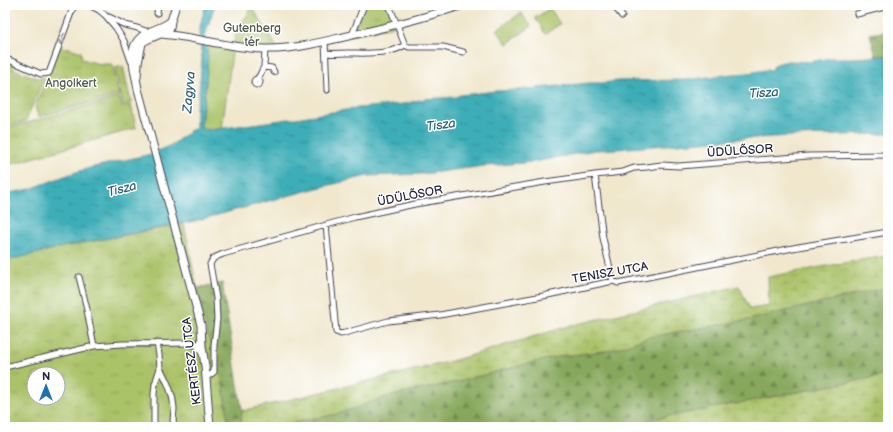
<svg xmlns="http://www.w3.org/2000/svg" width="893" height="432" viewBox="0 0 893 432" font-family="'Balsamiq Sans',sans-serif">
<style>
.green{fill:#aac268;stroke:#667252}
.forest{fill:url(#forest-firs);stroke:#54654c}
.wetland{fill:url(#wetland-marsh);stroke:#667252}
.park{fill:url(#park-tufts);stroke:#667252;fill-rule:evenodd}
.water{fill:url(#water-ripples);stroke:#306879}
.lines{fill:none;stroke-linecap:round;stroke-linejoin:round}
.street-casing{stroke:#414051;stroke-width:7}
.secondary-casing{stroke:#414051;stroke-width:9}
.street{stroke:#fff;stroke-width:5}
.secondary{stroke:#fff;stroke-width:7}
.oneway{stroke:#9c9ca7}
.labels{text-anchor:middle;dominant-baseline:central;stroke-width:3;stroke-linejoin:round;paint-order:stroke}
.park-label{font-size:12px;fill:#525a4b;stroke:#fff}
.street-label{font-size:12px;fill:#22223b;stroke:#fff}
.water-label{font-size:13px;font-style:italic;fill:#2e6173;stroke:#fff}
</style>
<defs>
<pattern id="forest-firs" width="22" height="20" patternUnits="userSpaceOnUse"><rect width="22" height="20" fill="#87a85c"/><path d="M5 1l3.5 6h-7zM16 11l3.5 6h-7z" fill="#6e884d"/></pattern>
<pattern id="wetland-marsh" width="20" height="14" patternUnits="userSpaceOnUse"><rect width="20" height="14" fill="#aac268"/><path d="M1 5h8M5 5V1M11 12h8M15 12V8" fill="none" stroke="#92a65b"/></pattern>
<pattern id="park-tufts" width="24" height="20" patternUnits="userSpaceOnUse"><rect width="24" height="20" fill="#aac268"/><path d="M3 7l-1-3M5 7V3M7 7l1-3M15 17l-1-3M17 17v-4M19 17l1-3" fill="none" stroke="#92a65b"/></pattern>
<pattern id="water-ripples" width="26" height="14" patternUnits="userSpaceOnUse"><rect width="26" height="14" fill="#3dadb7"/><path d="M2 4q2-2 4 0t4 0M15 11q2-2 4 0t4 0" fill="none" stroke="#338c96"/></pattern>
</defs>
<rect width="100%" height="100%" fill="#fff"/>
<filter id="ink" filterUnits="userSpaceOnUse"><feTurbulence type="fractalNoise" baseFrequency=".025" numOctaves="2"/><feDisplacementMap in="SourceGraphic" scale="8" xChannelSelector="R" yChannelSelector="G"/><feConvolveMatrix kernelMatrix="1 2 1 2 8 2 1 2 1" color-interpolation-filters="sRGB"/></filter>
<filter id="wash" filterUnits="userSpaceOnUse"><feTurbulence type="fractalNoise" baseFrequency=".012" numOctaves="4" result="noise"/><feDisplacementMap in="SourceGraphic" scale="16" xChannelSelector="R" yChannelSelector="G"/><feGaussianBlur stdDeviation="0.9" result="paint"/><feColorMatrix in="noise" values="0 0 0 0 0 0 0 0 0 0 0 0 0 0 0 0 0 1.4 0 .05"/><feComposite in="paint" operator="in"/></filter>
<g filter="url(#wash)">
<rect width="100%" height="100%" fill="#f0e7cc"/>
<path class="green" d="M 550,8 L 560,24 L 545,34 L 541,26 L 535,18 Z
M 521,13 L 531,26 L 507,44 L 497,30 Z
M 205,41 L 233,46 L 222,129 L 210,130 L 201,129 C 202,105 208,81 207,57 C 207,52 206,46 205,41 Z"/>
<path class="forest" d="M 888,31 L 888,56 L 876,56 L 870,34 Z
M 222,283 L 242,410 L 241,422 L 246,427 L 229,427 L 222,379 L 209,339 L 197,288 Z
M 888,287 L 888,375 L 613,427 L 281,427 L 292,423 L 341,413 L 386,397 L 460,381 L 526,364 L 562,356 L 612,350 L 649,337 L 752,319 Z"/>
<path class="wetland" d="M 888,256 L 888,287 L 752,319 L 649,337 L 612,350 L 562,356 L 526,364 L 460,381 L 386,397 L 341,413 L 292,423 L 281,427 L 246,427 L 241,422 L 242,411 L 452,361 L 569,326 L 739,286 L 750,309 L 769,306 L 768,277 L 854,261 Z
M 888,375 L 888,427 L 793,427 L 791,421 L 760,427 L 613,427 Z"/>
<path class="park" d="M 364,5 L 389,5 L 397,25 L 352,35 Z
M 252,7 L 278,49 L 233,46 L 236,33 Z
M 59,47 L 70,48 L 81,52 L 82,59 L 99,64 L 112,64 L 119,95 L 38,117 L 35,106 Z
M 5,62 L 14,65 L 13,69 L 40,79 L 42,77 L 44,77 L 26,121 L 5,127 Z
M 123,66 L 131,103 L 123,105 L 115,68 Z
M 119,97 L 122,107 L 131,105 L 136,128 L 5,166 L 5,129 Z
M 184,224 L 197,288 L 209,339 L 222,379 L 229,427 L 5,427 L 5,261 L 62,247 ZM 34,374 L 58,374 L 58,398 L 34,398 Z"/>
<path class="water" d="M 206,5 L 215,5 L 206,31 L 205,41 L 208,56 L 206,82 L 202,113 L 201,129 L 210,130 L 296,118 L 358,108 L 404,104 L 424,99 L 456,97 L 460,95 L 470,94 L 496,91 L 518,90 L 590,83 L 603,83 L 618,81 L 684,80 L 733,74 L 748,73 L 765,70 L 772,70 L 774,66 L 776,64 L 788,61 L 808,62 L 832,58 L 853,58 L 888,56 L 888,134 L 791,136 L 738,139 L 617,149 L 595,150 L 534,162 L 485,166 L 423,174 L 367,176 L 313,189 L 195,221 L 62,247 L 5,261 L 5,194 L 30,189 L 73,173 L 90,168 L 151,154 L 173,144 L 191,130 L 196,129 L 196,108 L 199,93 L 202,59 L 199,32 L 202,18 Z"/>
</g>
<g filter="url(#ink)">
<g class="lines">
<g class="street-casing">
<path id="street" d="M 89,5 L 99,10 L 105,15 L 116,28 L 124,41 L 131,61
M 389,5 L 405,45 L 409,47 L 443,47 L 463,52
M 613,5 L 622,16
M 157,13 L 158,5
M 857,14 L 888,6
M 109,17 L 125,25 L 134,27 L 149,32
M 352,35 L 364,5
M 325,41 L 327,90
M 326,53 C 333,54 340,53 348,53 C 365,53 390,55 405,45
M 5,59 L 9,60 L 41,74 L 49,73 L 74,5
M 264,67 L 272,68 L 274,72
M 257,79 C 261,75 261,71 264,67 L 265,49
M254 82a3 3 0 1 1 6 0a3 3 0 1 1-6 0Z
M 595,175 L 603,238 L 613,281
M 326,225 L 336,332 L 341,334 L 388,321 L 440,315 L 543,296 L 613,281 L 618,283 L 798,247 L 888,232
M 79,277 L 86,305 L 94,346
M 5,367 L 94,346 L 122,344 L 191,343
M 160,368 C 167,381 173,393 174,408 C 174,414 172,420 174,427
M 206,377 L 210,375 L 214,372 L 214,345 L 217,319 L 216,298 L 210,264 L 213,259 L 216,257 L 223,254 L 355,217 L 415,204 L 545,182 L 595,175 L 623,172 L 634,168 L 647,167 L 661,165 L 679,166 L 809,156 L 888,155
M 154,427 L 154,394 L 155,384 L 160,368 L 159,355 L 157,343"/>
</g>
<g class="secondary-casing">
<path id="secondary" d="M 171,21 C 164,27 157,28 149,32 C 123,44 135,69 138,89 L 201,325 L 202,346 L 205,366 L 210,427
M 162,34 C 196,37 229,48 264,49 C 292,50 321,42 348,36 C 388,27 424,18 463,5
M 137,77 L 138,63 L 142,43 C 151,36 162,36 170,28 L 171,21 L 176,5
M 191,343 L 198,345 L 202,352"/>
</g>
<use href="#street" class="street"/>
<use href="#secondary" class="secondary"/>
</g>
<defs><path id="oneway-shaft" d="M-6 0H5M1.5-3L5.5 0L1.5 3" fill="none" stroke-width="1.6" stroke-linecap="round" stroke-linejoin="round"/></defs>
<use class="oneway" href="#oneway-shaft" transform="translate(62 39) rotate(110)"/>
</g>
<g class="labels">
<g class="park-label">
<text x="252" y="28">Gutenberg<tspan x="252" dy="14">tér</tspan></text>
<text x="71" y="83">Angolkert</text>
</g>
<g class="street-label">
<text transform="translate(740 151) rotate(-4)">ÜDÜLŐSOR</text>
<text transform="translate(410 196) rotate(-11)">ÜDÜLŐSOR</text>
<text transform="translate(610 273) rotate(-10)">TENISZ UTCA</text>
<text transform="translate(192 361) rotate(-97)">KERTÉSZ UTCA</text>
</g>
<g class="water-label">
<text transform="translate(189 92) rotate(-85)">Zagyva</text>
<text transform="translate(764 93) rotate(-4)">Tisza</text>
<text transform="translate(441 125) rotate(-8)">Tisza</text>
<text transform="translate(122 189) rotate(-14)">Tisza</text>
</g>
</g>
<rect width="893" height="432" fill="none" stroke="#fff" stroke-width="20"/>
<g transform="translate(46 386)"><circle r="19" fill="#ffffff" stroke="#a7a7b1"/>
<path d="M0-3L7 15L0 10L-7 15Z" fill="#1f6fb2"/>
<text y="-6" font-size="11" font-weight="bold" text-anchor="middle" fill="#22223b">N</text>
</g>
</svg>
